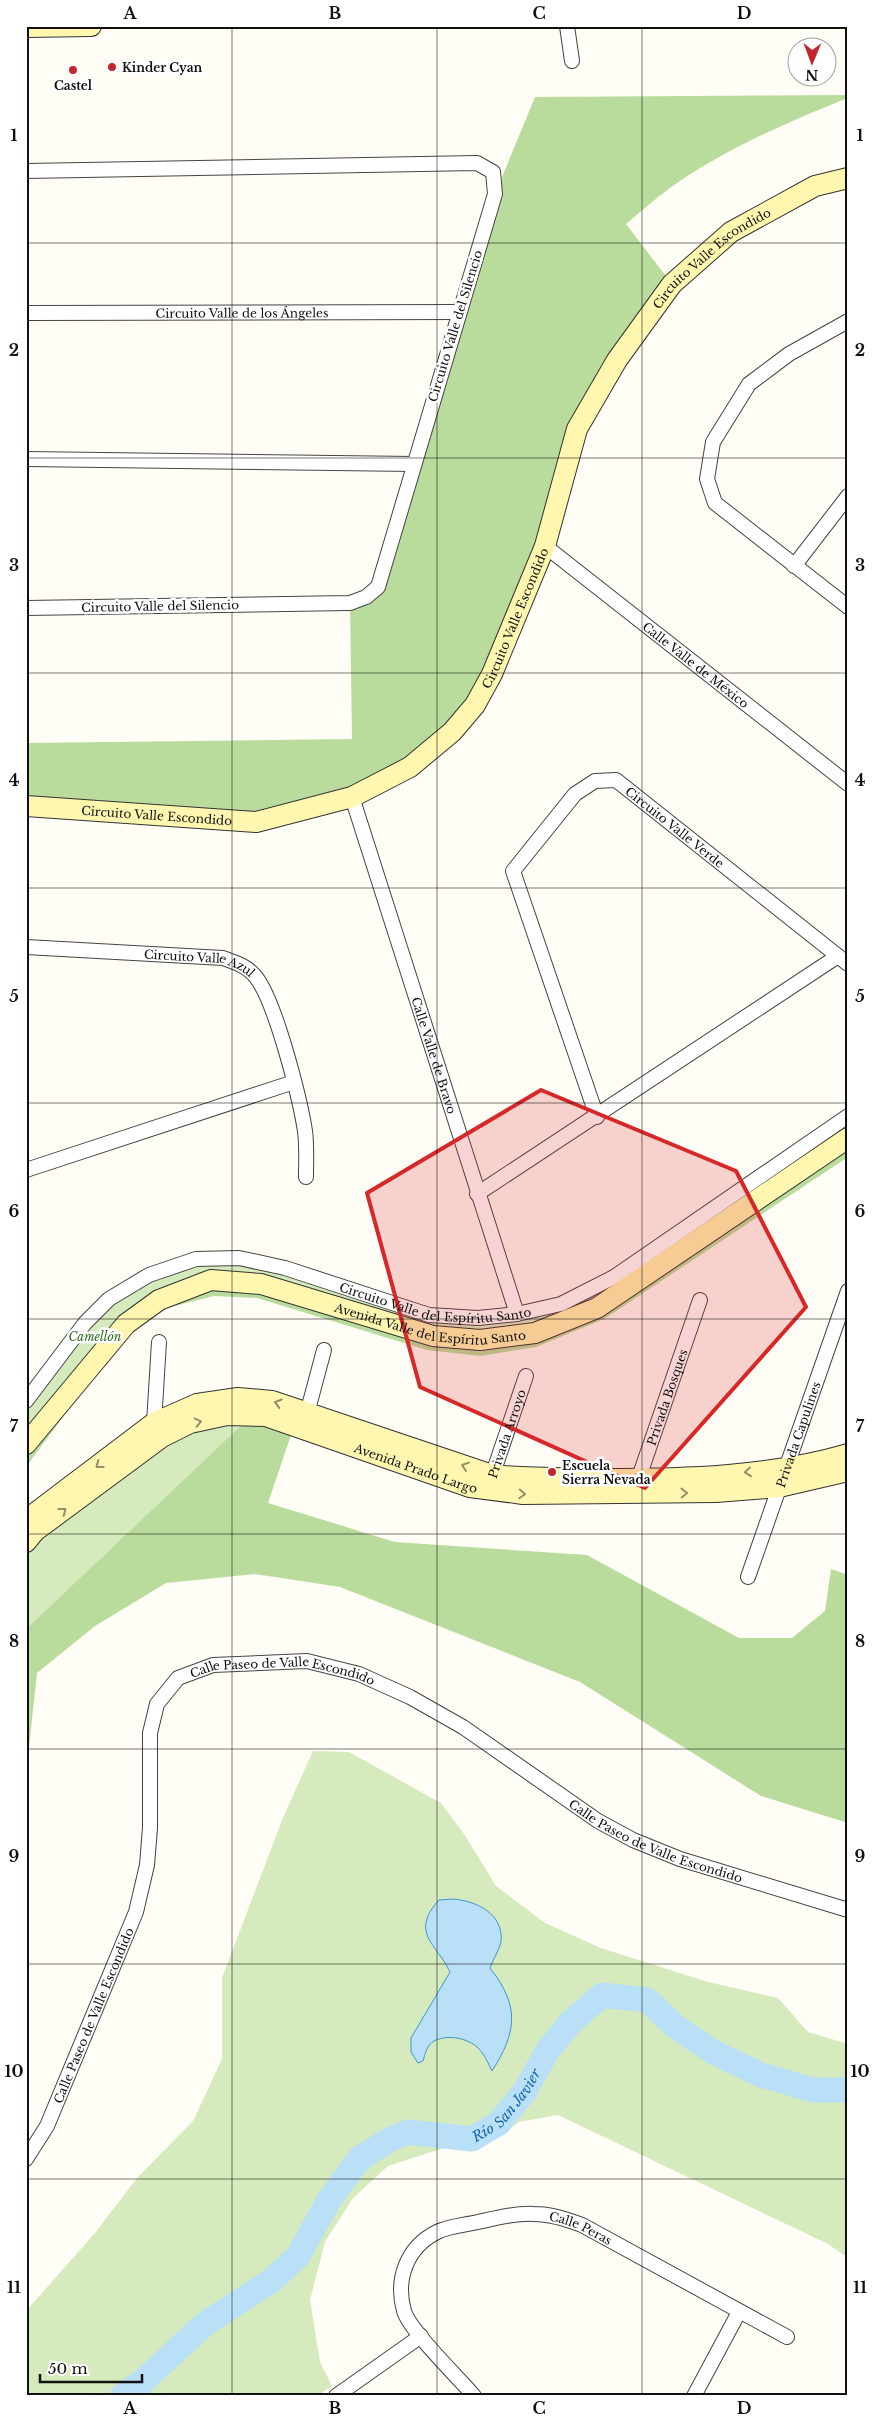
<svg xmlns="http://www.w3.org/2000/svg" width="874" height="2422" viewBox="0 0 874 2422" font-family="'Libre Baskerville',serif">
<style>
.green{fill:#d5ebbd}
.forest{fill:#b9dc9c}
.water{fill:#b9e0f7;stroke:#3f96cf}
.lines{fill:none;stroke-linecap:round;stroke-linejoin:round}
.river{stroke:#b9e0f7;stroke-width:25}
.street-casing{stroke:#444;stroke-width:16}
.secondary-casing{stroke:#333;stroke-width:22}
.street{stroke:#fff;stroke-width:14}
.secondary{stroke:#fff6b0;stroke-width:20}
.oneway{stroke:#948f68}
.marked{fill:#d62828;fill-opacity:0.2;stroke:#d62828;stroke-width:4;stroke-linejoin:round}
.grid{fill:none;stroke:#111;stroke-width:1;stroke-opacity:0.55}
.poi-dot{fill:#c4262e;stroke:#fff;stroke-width:2}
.labels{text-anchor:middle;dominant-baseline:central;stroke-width:5;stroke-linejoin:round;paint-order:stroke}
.poi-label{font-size:12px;font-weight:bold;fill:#111;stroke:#fff;text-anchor:start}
.street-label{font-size:12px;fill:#111;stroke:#fff}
.park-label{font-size:12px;font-style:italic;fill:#2f6b1f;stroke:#fff}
.water-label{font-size:14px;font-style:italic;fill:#1768a6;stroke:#fff}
.neatline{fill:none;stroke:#111;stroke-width:2}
.grid-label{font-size:16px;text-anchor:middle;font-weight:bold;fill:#111}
</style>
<rect width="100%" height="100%" fill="#fffdf5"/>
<path class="green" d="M 848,1116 L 848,1138 L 597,1308 L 480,1340 L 261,1284 L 159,1300 L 26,1444 L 26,1401 L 109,1299 L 196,1259 L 239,1258 L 429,1315 L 478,1318 L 561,1304 Z
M 250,1417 L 26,1629 L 26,1542 L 162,1437 Z
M 313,1751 L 349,1752 L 441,1803 L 464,1834 L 496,1886 L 545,1923 L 601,1948 L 708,1982 L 778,1998 L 808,2032 L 848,2044 L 848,2258 L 828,2244 L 558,2115 L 519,2122 L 489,2143 L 444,2148 L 388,2166 L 353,2198 L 325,2242 L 310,2300 L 320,2362 L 332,2386 L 316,2396 L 26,2396 L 26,2311 L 95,2233 L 137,2178 L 193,2121 L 222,2059 L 222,1978 L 282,1820 Z"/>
<path class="forest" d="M 848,95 L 848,98 C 790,121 721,151 670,188 C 655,199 640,212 626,224 L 672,284 L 577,429 L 492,674 L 410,767 L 256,822 L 26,806 L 26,743 L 352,739 L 350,603 L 378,587 L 495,194 L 535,97 Z
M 848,1138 L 848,1157 L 604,1319 L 536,1347 L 480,1356 L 427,1350 L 257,1298 L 214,1296 L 163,1309 L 132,1328 L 107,1357 L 26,1467 L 26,1444 L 126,1324 L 211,1280 L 480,1340 L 597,1308 Z
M 250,1417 L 293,1429 L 268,1503 L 395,1542 L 587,1555 L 739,1638 L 792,1638 L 825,1611 L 831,1569 L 848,1575 L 848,1823 L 761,1796 L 580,1682 L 340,1587 L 255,1574 L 166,1583 L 95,1626 L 37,1673 L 26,1775 L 26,1629 Z"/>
<path class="water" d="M 453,1899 C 477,1901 504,1914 501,1942 C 499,1951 493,1959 490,1968 C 520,2006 517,2032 492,2071 C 488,2063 485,2055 478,2048 C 468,2038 447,2034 434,2041 C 427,2045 425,2054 423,2061 L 418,2063 L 411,2052 L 411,2038 L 450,1972 C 437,1944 409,1933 439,1900 Z"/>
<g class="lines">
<path class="river" id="s1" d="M 122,2396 L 143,2381 L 206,2323 L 271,2281 L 298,2256 L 329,2200 L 360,2158 L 391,2139 L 408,2132 L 472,2139 L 499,2123 L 525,2091 L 548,2050 L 571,2022 L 602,1995 L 647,2000 L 676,2027 L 713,2052 L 761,2075 L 813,2090 L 848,2090"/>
<g class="street-casing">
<g id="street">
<path d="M 567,26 L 572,61"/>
<path d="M 26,171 L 477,163 L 493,172 L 495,194 L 378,587 L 366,597 L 350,603 L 26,608"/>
<path id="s2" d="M 26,313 L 459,312"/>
<path d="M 848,321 L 789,354 L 749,384 L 713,442 L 707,479 L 715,503 L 848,607"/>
<path d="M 26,459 L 414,464"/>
<path id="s3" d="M 545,546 L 848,784"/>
<path d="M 794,566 L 848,496"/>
<path id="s4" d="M 352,797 L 517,1314"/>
<path id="s5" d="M 26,947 L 223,958 C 234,962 247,966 255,976 C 275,999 300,1099 305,1131 C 307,1146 306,1162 306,1177"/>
<path id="s6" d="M 597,1117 L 513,871 L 575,794 L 595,781 L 616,780 L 848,964"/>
<path d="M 26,1170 L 294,1082"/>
<path d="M 477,1194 L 838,956"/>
<path id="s7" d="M 26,1401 L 85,1323 L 109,1299 L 149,1275 L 196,1259 L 239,1258 L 285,1268 L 429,1315 L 478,1318 L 517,1314 L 561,1304 L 614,1277 L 848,1116"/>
<path d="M 305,1421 L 324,1350"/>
<path d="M 154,1423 L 159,1342"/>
<path id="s8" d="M 490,1482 L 526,1376"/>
<path id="s9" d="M 636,1486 L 700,1300"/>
<path id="s10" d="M 748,1577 L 848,1291"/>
<path id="s11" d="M 26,2159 L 47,2126 L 136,1912 L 147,1865 L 150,1828 L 150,1733 L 157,1704 L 178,1678 L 213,1665 L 307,1661 L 359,1674 L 410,1697 L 463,1727 L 598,1821 L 633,1840 L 680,1859 L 848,1910"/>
<path d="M 336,2396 L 421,2336"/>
<path id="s12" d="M 474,2396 C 459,2378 410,2331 404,2311 C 395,2279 407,2247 437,2232 C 449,2226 465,2225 478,2222 C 496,2218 515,2213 534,2214 C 551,2214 566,2219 582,2225 L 787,2337"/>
<path d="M 694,2396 L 739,2312"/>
</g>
</g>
<g class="secondary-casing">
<g id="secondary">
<path d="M 26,27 L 91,26"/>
<path id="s13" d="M 26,806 L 256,822 L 352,797 L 410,767 L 452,732 L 475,705 L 492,674 L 545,546 L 577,429 L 617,360 L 672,284 L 731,232 L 815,186 L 848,178"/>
<path id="s14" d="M 26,1444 L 126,1324 L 159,1300 L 211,1280 L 261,1284 L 433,1336 L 480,1340 L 535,1333 L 597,1308 L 848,1138"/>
<path d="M 26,1520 L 154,1423 L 197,1404 L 238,1398 L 272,1401 L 492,1475 C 529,1479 566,1478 603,1479 C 684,1479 769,1477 848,1454"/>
<path id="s15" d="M 26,1542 L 35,1531 L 162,1437 L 190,1423 L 227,1415 L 266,1416 L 470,1487 L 523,1494 L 716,1492 L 779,1487 L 848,1471"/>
</g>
</g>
<use href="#street" class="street"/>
<use href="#secondary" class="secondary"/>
</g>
<defs><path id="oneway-chevron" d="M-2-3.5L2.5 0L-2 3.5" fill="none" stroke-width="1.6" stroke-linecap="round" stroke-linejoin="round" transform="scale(1.25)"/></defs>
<g class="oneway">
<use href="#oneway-chevron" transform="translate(278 1403) rotate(-164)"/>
<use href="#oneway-chevron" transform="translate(198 1422) rotate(-13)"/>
<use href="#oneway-chevron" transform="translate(99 1465) rotate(143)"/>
<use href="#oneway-chevron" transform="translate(465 1466) rotate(-161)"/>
<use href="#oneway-chevron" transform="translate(748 1472) rotate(174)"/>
<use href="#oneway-chevron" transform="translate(684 1493) rotate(-1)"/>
<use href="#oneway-chevron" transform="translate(522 1494) rotate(3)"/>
<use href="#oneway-chevron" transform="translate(63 1511) rotate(-37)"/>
</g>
<path class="marked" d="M 541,1090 L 736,1171 L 806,1307 L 645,1488 L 420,1387 L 367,1193 Z"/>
<path class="grid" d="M 232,26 L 232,2396M 437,26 L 437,2396M 642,26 L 642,2396M 26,243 L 848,243M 26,458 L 848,458M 26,673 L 848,673M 26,888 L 848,888M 26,1103 L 848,1103M 26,1319 L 848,1319M 26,1534 L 848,1534M 26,1749 L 848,1749M 26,1964 L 848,1964M 26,2179 L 848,2179"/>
<g class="poi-dot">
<circle cx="112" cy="67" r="5"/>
<circle cx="73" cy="70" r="5"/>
<circle cx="552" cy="1472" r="5"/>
</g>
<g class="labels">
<g class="poi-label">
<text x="122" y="67">Kinder Cyan</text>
<text x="73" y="85" text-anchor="middle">Castel</text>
<text x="562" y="1465">Escuela<tspan x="562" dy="14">Sierra Nevada</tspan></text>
</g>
<g class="street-label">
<text stroke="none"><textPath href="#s13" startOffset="1001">Circuito Valle Escondido</textPath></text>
<text stroke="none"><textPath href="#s2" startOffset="216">Circuito Valle de los Ángeles</textPath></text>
<text transform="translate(455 326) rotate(-73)">Circuito Valle del Silencio</text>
<text transform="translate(160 606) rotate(-1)">Circuito Valle del Silencio</text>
<text stroke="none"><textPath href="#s13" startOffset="581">Circuito Valle Escondido</textPath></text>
<text stroke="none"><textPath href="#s3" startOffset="192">Calle Valle de México</textPath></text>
<text stroke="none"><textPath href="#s13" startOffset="131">Circuito Valle Escondido</textPath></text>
<text stroke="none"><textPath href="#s6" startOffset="479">Circuito Valle Verde</textPath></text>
<text stroke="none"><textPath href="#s5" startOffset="175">Circuito Valle Azul</textPath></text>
<text stroke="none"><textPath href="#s4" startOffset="271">Calle Valle de Bravo</textPath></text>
<text stroke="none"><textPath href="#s7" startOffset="474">Circuito Valle del Espíritu Santo</textPath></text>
<text stroke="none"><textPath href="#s14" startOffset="478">Avenida Valle del Espíritu Santo</textPath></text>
<text stroke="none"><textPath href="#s9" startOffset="94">Privada Bosques</textPath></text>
<text stroke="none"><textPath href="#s8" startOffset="51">Privada Arroyo</textPath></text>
<text stroke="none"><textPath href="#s10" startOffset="151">Privada Capulines</textPath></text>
<text stroke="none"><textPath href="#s15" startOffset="439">Avenida Prado Largo</textPath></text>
<text stroke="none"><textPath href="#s11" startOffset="622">Calle Paseo de Valle Escondido</textPath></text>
<text stroke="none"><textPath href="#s11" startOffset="1042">Calle Paseo de Valle Escondido</textPath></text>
<text stroke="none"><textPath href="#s11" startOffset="159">Calle Paseo de Valle Escondido</textPath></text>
<text stroke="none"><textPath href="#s12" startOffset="352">Calle Peras</textPath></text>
</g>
<g class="park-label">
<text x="95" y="1336">Camellón</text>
</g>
<g class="water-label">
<text stroke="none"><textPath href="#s1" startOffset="510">Río San Javier</textPath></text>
</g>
</g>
<rect width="874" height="2422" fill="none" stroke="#ffffff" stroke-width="55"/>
<g transform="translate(812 62) rotate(181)"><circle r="24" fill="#ffffff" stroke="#a0a0a0"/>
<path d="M0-4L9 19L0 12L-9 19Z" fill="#c4262e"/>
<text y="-8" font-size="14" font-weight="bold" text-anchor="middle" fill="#111111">N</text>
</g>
<path d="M40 2374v8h102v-8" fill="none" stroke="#111111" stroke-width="2.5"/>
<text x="48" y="2374" font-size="15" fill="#111111" stroke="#ffffff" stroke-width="4" paint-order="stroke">50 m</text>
<rect x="28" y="28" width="818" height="2366" class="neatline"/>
<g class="grid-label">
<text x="130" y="19">A</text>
<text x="335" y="19">B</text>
<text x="539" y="19">C</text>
<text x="744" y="19">D</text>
<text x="14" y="141">1</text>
<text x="860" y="141">1</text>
<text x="14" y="356">2</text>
<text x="860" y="356">2</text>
<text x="14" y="571">3</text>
<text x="860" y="571">3</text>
<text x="14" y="786">4</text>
<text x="860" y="786">4</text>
<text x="14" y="1002">5</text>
<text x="860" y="1002">5</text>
<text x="14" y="1217">6</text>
<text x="860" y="1217">6</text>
<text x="14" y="1432">7</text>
<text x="860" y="1432">7</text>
<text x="14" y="1647">8</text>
<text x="860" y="1647">8</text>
<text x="14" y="1862">9</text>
<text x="860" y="1862">9</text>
<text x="14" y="2077">10</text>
<text x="860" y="2077">10</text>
<text x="14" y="2293">11</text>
<text x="860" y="2293">11</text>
<text x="130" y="2414">A</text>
<text x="335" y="2414">B</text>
<text x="539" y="2414">C</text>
<text x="744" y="2414">D</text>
</g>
</svg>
